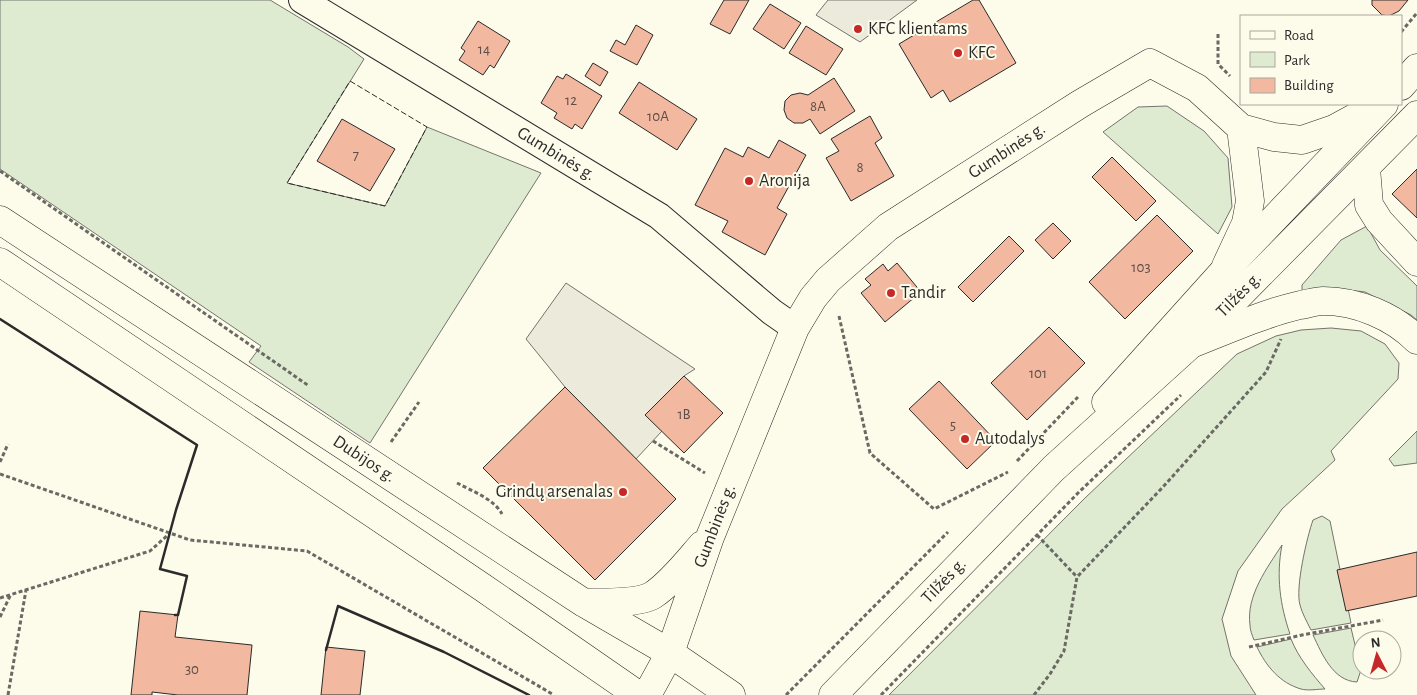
<svg xmlns="http://www.w3.org/2000/svg" width="1417" height="695" viewBox="0 0 1417 695" font-family="'Alegreya Sans',sans-serif">
<style>
.green{fill:#deebd1;stroke:#74746e}
.parking{fill:#eceadb;stroke:#74746e}
.building{fill:#f2b8a0;stroke:#2b2b2b}
.lines{fill:none;stroke-linecap:round;stroke-linejoin:round}
.minor-casing{stroke:#2b2b2b;stroke-width:28}
.primary-casing{stroke:#2b2b2b;stroke-width:29}
.trunk-casing{stroke:#2b2b2b;stroke-width:29}
.path{stroke:#6a6964;stroke-width:3;stroke-dasharray:4 2.5;stroke-linecap:butt}
.minor{stroke:#fdfbea;stroke-width:26}
.primary{stroke:#fdfbea;stroke-width:28}
.trunk{stroke:#fdfbea;stroke-width:28}
.fence{stroke:#2b2b2b;stroke-width:1;stroke-dasharray:6 2.5;stroke-linecap:butt}
.wall{stroke:#2b2b2b;stroke-width:2.5}
.poi-dot{fill:#c62828;stroke:#fdfbea;stroke-width:2}
.labels{text-anchor:middle;dominant-baseline:central;stroke-width:4;stroke-linejoin:round;paint-order:stroke}
.number-label{font-size:15px;fill:#5d4e48}
.poi-label{font-size:18px;fill:#2b2b2b;stroke:#fdfbea;text-anchor:start}
.street-label{font-size:18px;fill:#2b2b2b;stroke:#fdfbea}
</style>
<rect width="100%" height="100%" fill="#fdfbea"/>
<path class="green" d="M 0,0 L 270,0 L 348,47 L 364,59 L 287,183 L 385,206 L 427,127 L 541,173 L 370,443 L 249,362 L 261,346 L 0,169 Z
M 1167,106 L 1204,131 L 1228,158 L 1232,207 L 1218,234 L 1103,132 L 1138,107 Z
M 1367,226 L 1380,250 L 1417,286 L 1417,320 L 1411,315 L 1365,292 L 1334,288 L 1302,291 L 1302,285 L 1341,240 Z
M 1331,328 L 1361,331 L 1385,344 L 1399,363 L 1398,379 L 1331,451 L 1335,460 L 1282,509 L 1238,571 L 1222,619 L 1231,656 L 1256,695 L 889,695 L 1085,498 L 1237,354 L 1276,336 L 1301,330 Z
M 1417,431 L 1417,463 L 1394,466 L 1389,459 Z
M 1322,516 L 1330,521 L 1351,623 L 1311,630 C 1307,622 1302,613 1300,605 C 1295,588 1307,537 1313,520 Z
M 1282,545 C 1276,576 1280,605 1290,634 L 1254,640 C 1252,635 1250,630 1250,625 C 1246,596 1267,568 1282,545 Z
M 1351,628 L 1361,670 L 1357,682 C 1333,681 1322,654 1313,635 Z
M 1291,639 C 1298,657 1312,674 1325,689 C 1318,689 1308,691 1301,689 C 1280,683 1266,666 1257,647 Z"/>
<path class="parking" d="M 828,0 L 917,0 L 860,42 L 816,15 Z
M 566,283 L 695,369 L 684,376 L 646,415 L 662,431 L 636,459 L 565,387 L 526,339 Z"/>
<path class="building" d="M 724,0 L 749,0 L 730,34 L 710,24 Z
M 973,0 L 979,0 L 1016,63 L 950,102 L 943,90 L 931,98 L 899,44 Z
M 1372,0 L 1408,0 L 1399,11 L 1389,16 L 1382,15 L 1372,5 Z
M 770,4 L 801,23 L 784,49 L 753,29 Z
M 478,21 L 510,41 L 494,68 L 490,65 L 483,75 L 459,60 L 465,51 L 461,48 Z
M 636,25 L 653,35 L 637,65 L 610,51 L 616,40 L 625,45 Z
M 806,26 L 843,49 L 826,75 L 789,53 Z
M 593,63 L 608,72 L 600,86 L 585,76 Z
M 566,74 L 602,96 L 582,129 L 575,124 L 572,129 L 554,118 L 557,113 L 541,103 L 557,76 L 563,79 Z
M 834,78 L 855,111 L 820,134 L 810,119 L 803,123 L 794,123 L 787,118 L 784,110 L 785,101 L 791,95 L 800,93 L 808,95 Z
M 639,82 L 697,119 L 677,150 L 619,113 Z
M 870,116 L 882,138 L 875,143 L 894,176 L 851,201 L 826,158 L 839,151 L 831,139 Z
M 342,119 L 395,149 L 370,191 L 317,161 Z
M 779,140 L 806,155 L 777,208 L 787,214 L 765,255 L 722,232 L 728,221 L 695,205 L 725,148 L 743,157 L 748,147 L 769,158 Z
M 1112,157 L 1156,201 L 1136,221 L 1092,177 Z
M 1417,169 L 1417,218 L 1392,194 Z
M 1157,215 L 1193,251 L 1125,319 L 1089,282 Z
M 1053,223 L 1071,241 L 1053,259 L 1035,240 Z
M 1009,236 L 1024,251 L 973,302 L 958,287 Z
M 897,263 L 921,292 L 885,322 L 861,293 L 871,285 L 865,279 L 883,264 L 888,271 Z
M 1049,327 L 1085,363 L 1027,420 L 991,383 Z
M 684,376 L 723,413 L 684,453 L 645,415 Z
M 939,381 L 996,441 L 967,469 L 909,409 Z
M 565,387 L 676,499 L 595,580 L 483,468 Z
M 1417,552 L 1417,596 L 1346,611 L 1337,570 Z
M 140,611 L 178,615 L 175,637 L 252,645 L 247,695 L 178,695 L 152,692 L 152,695 L 131,695 Z
M 326,647 L 365,651 L 360,695 L 321,695 Z"/>
<g class="lines">
<g class="minor-casing">
<path id="minor" d="M 302,0 L 659,216 L 772,312 L 795,328"/>
</g>
<g class="primary-casing">
<path id="primary" d="M 1366,168 L 1369,205 L 1379,221 L 1417,262
M 0,220 L 584,603 L 670,653 L 731,695
M 0,262 L 482,587 L 638,695
M 1226,266 L 1246,223 L 1250,201 L 1241,128
M 1191,344 C 1227,330 1262,314 1300,305 C 1307,304 1316,301 1323,301 C 1357,301 1393,316 1417,340
M 584,603 C 600,603 641,603 653,595 C 671,583 688,561 702,545
M 647,695 L 670,653 L 710,537 L 795,328 L 813,298 L 828,280 L 888,227 L 1080,104 L 1150,63 L 1197,88 L 1241,128 L 1274,137 L 1302,140 L 1334,129 L 1380,104"/>
</g>
<g class="trunk-casing">
<path id="trunk" d="M 1401,86 L 1417,68
M 1106,402 L 1224,271 L 1384,104
M 833,695 L 1054,468 L 1191,344 L 1417,115"/>
</g>
<path class="path" d="M 1401,32 L 1417,13
M 1218,34 L 1218,64 L 1230,76
M 0,171 L 309,386
M 839,316 L 870,453 L 934,509 L 1008,472
M 653,441 L 705,473
M 391,442 L 419,402
M 1017,461 L 1078,397
M 0,462 L 8,444
M 0,474 L 190,540 L 307,551 L 554,695
M 457,483 C 472,491 494,499 502,514
M 1037,535 L 1077,577
M 0,598 L 150,551 L 169,534
M 0,617 L 11,594
M 1249,647 L 1302,635 L 1383,620
M 8,695 L 26,590
M 786,695 L 948,532
M 881,695 L 1079,492 L 1181,395
M 1034,695 L 1050,674 L 1064,651 L 1077,577 L 1163,487 L 1266,372 L 1281,339"/>
<use href="#minor" class="minor"/>
<use href="#primary" class="primary"/>
<use href="#trunk" class="trunk"/>
<path class="fence" d="M 350,81 L 427,127 L 385,206 L 287,183 Z"/>
<path class="wall" d="M 0,319 L 197,445 L 176,510 L 160,569 L 187,576 L 178,615 L 175,615
M 326,650 L 338,606 L 444,652 L 529,695"/>
</g>
<g class="poi-dot">
<circle cx="858" cy="29" r="5"/>
<circle cx="958" cy="53" r="5"/>
<circle cx="749" cy="181" r="5"/>
<circle cx="891" cy="293" r="5"/>
<circle cx="965" cy="439" r="5"/>
<circle cx="623" cy="492" r="5"/>
</g>
<g class="labels">
<g class="number-label">
<text x="484" y="49">14</text>
<text x="571" y="100">12</text>
<text x="818" y="106">8A</text>
<text x="658" y="116">10A</text>
<text x="356" y="155">7</text>
<text x="860" y="167">8</text>
<text x="1141" y="267">103</text>
<text x="1038" y="373">101</text>
<text x="684" y="414">1B</text>
<text x="953" y="425">5</text>
<text x="192" y="669">30</text>
</g>
<g class="poi-label">
<text x="868" y="29">KFC klientams</text>
<text x="968" y="53">KFC</text>
<text x="759" y="181">Aronija</text>
<text x="901" y="293">Tandir</text>
<text x="975" y="439">Autodalys</text>
<text x="613" y="492" text-anchor="end">Grindų arsenalas</text>
</g>
<g class="street-label">
<text transform="translate(1007 151) rotate(-33)">Gumbinės g.</text>
<text transform="translate(556 154) rotate(31)">Gumbinės g.</text>
<text transform="translate(1239 295) rotate(-45)">Tilžės g.</text>
<text transform="translate(364 459) rotate(33)">Dubijos g.</text>
<text transform="translate(715 526) rotate(-69)">Gumbinės g.</text>
<text transform="translate(944 581) rotate(-46)">Tilžės g.</text>
</g>
</g>
<rect x="1240" y="15" width="162" height="90" fill="#fdfbea" stroke="#a9a89e"/>
<rect x="1250" y="31" width="25" height="8" fill="#fdfbea" stroke="#a9a89e"/>
<text x="1284" y="40" font-size="15" fill="#2b2b2b">Road</text>
<rect x="1250" y="52" width="25" height="15" fill="#deebd1" stroke="#a9a89e"/>
<text x="1284" y="65" font-size="15" fill="#2b2b2b">Park</text>
<rect x="1250" y="78" width="25" height="15" fill="#f2b8a0" stroke="#a9a89e"/>
<text x="1284" y="90" font-size="15" fill="#2b2b2b">Building</text>
<g transform="translate(1377 655) rotate(354)"><circle r="24" fill="#fdfbea" stroke="#a9a89e"/>
<path d="M0-4L9 19L0 12L-9 19Z" fill="#c62828"/>
<text y="-8" font-size="14" font-weight="bold" text-anchor="middle" fill="#2b2b2b">N</text>
</g>
</svg>
